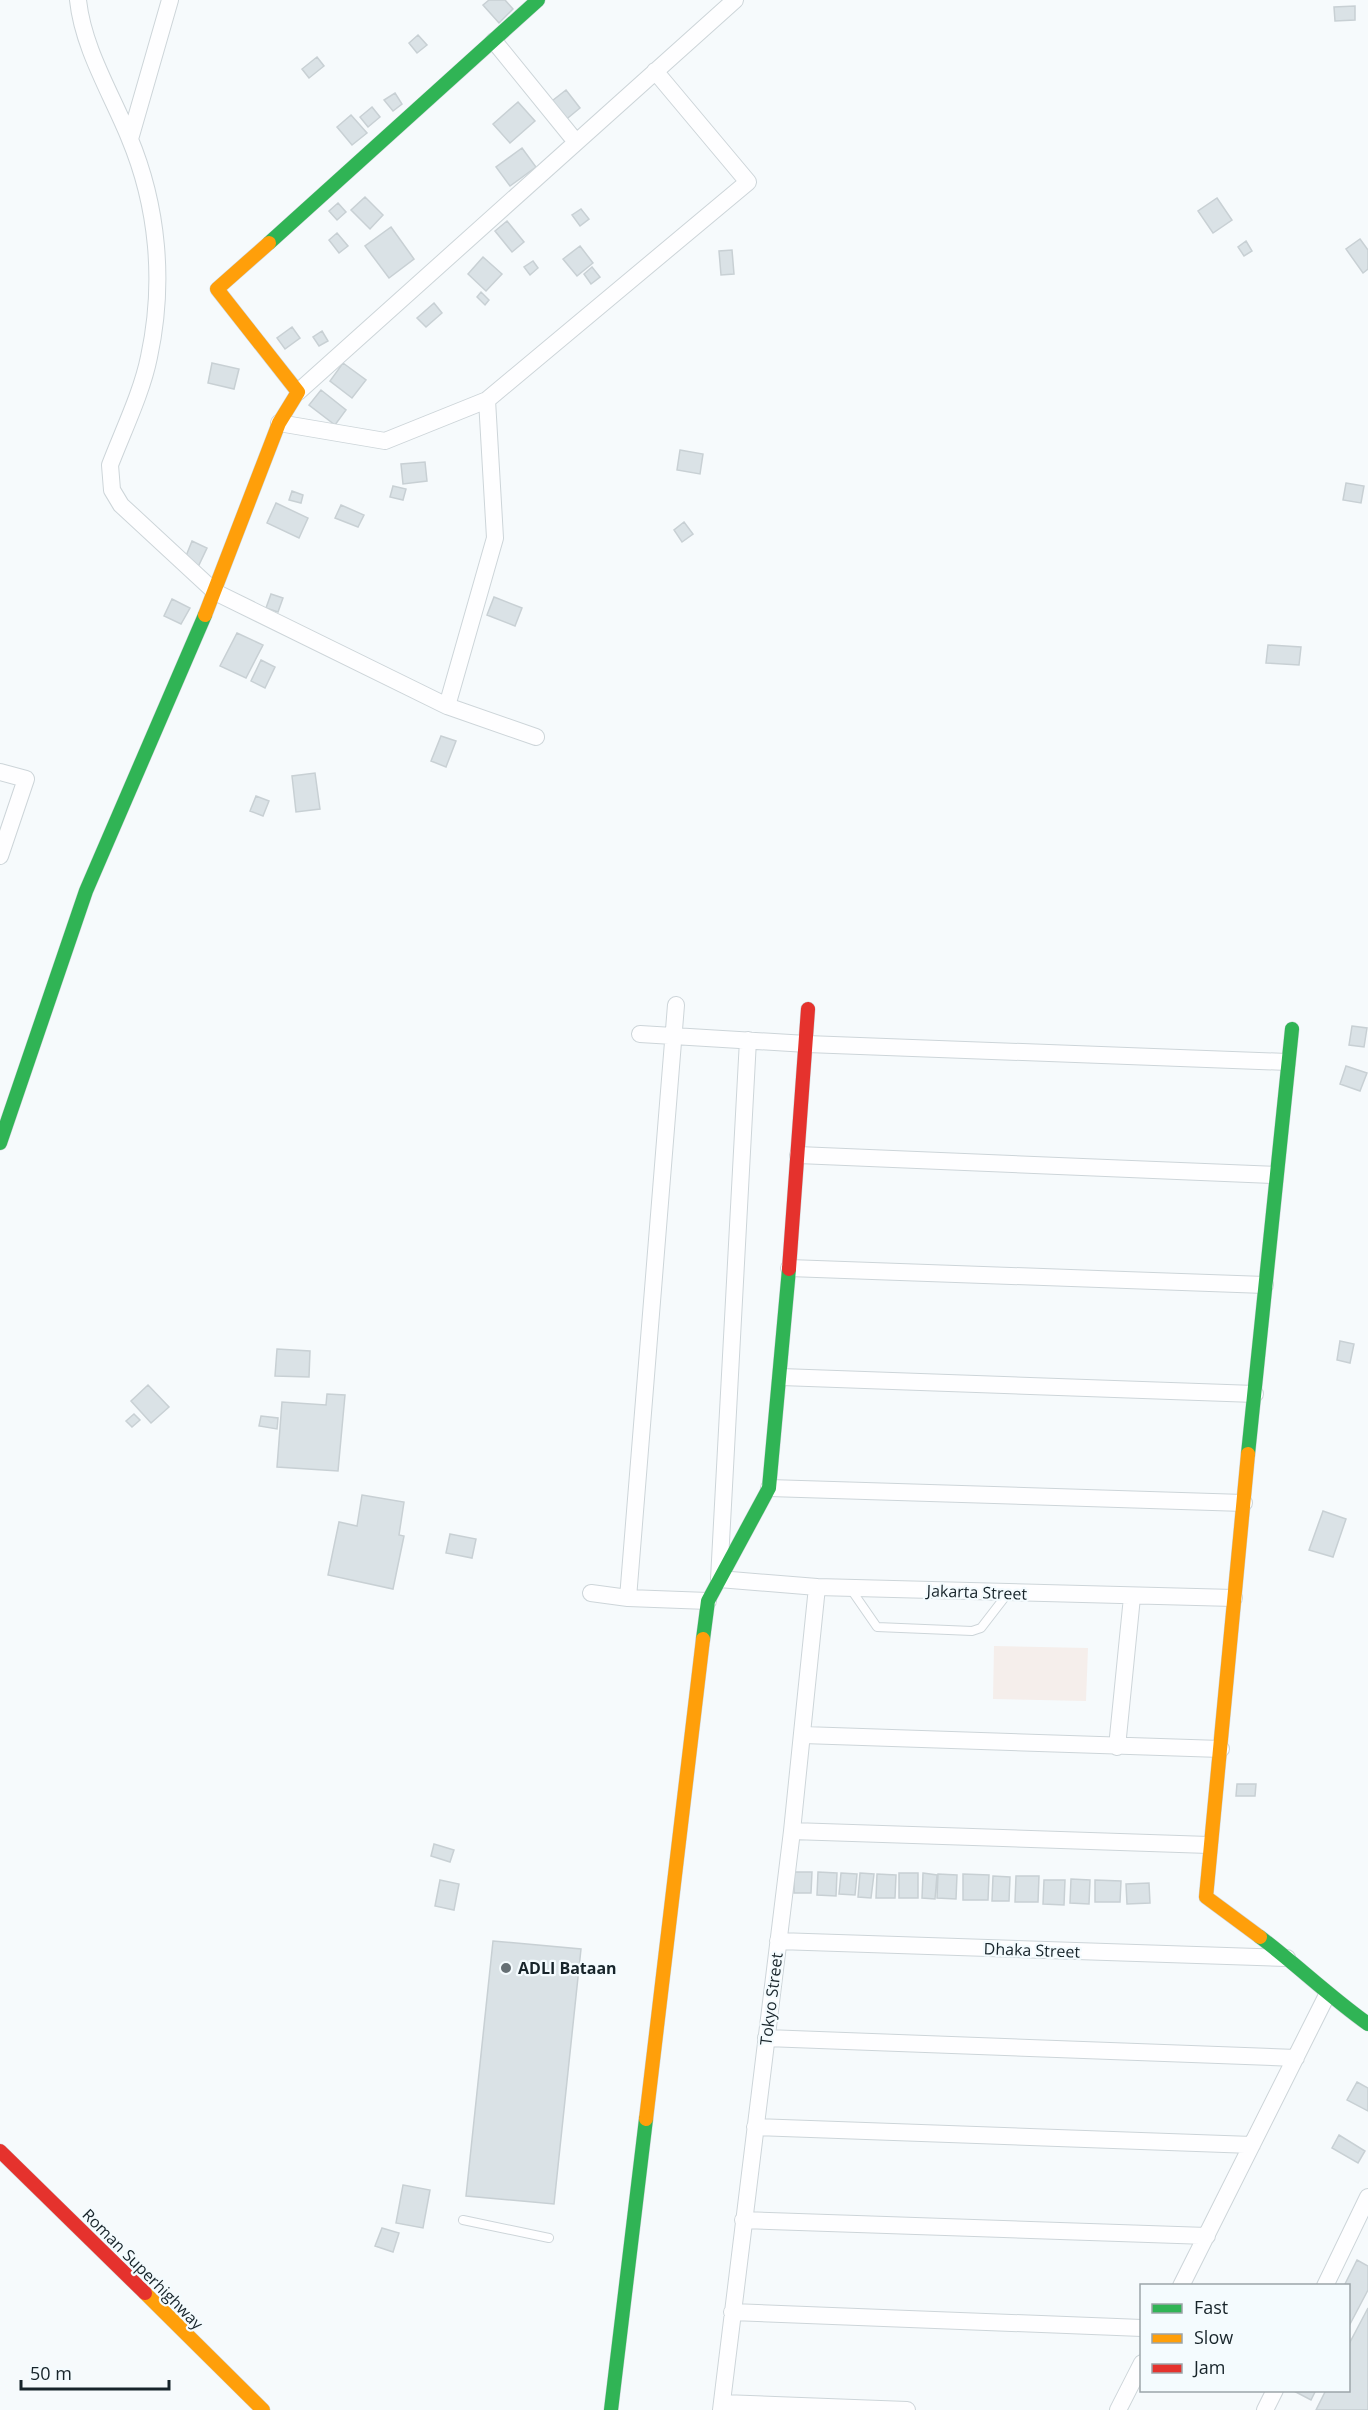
<svg xmlns="http://www.w3.org/2000/svg" width="1368" height="2410" viewBox="0 0 1368 2410" font-family="'Open Sans',sans-serif">
<style>
.green{fill:#f5eeeb}
.building{fill:#dae2e6;stroke:#c8d0d4;stroke-width:1.5}
.lines{fill:none;stroke-linecap:round;stroke-linejoin:round}
.lane-casing{stroke:#cdd5d9;stroke-width:10}
.street-casing{stroke:#cdd5d9;stroke-width:18}
.fast-casing{stroke:#cdd5d9;stroke-width:15}
.slow-casing{stroke:#cdd5d9;stroke-width:15}
.jam-casing{stroke:#cdd5d9;stroke-width:15}
.lane{stroke:#fefeff;stroke-width:8}
.street{stroke:#fefeff;stroke-width:16}
.fast{stroke:#30b455;stroke-width:14}
.slow{stroke:#ff9f0a;stroke-width:14}
.jam{stroke:#e5322d;stroke-width:14}
.poi-dot{fill:#656f74;stroke:#f4fbfe;stroke-width:2}
.labels{text-anchor:middle;dominant-baseline:central;stroke-width:4.5;stroke-linejoin:round;paint-order:stroke}
.street-label{font-size:16px;fill:#17242a;stroke:#f4fbfe}
.poi-label{font-size:16px;font-weight:bold;fill:#17242a;stroke:#f4fbfe;text-anchor:start}
</style>
<rect width="100%" height="100%" fill="#f6fafc"/>
<path class="green" d="M 994,1646 L 1088,1648 L 1086,1701 L 993,1699 Z"/>
<path class="building" d="M 489,0 L 505,0 L 513,9 L 499,23 L 483,5 Z
M 1355,6 L 1355,20 L 1335,21 L 1334,7 Z
M 418,35 L 427,45 L 417,53 L 409,43 Z
M 317,57 L 324,66 L 309,78 L 302,69 Z
M 566,90 L 580,108 L 563,122 L 548,104 Z
M 395,93 L 402,104 L 393,111 L 384,100 Z
M 518,102 L 535,121 L 510,143 L 493,124 Z
M 372,107 L 380,117 L 368,127 L 360,117 Z
M 351,115 L 367,133 L 352,145 L 337,127 Z
M 522,148 L 536,167 L 510,186 L 496,167 Z
M 365,197 L 383,215 L 370,229 L 351,210 Z
M 1217,198 L 1232,220 L 1213,233 L 1198,211 Z
M 338,203 L 346,212 L 337,220 L 329,211 Z
M 581,209 L 589,219 L 580,226 L 572,215 Z
M 507,221 L 524,242 L 512,252 L 495,231 Z
M 391,227 L 414,259 L 389,278 L 365,246 Z
M 337,233 L 348,246 L 339,253 L 329,240 Z
M 1360,239 L 1368,250 L 1368,269 L 1363,273 L 1346,249 Z
M 1246,241 L 1252,251 L 1244,256 L 1238,247 Z
M 580,246 L 593,263 L 577,276 L 563,259 Z
M 732,250 L 734,274 L 721,275 L 719,251 Z
M 483,257 L 502,274 L 486,291 L 468,274 Z
M 533,261 L 538,268 L 530,275 L 524,267 Z
M 592,267 L 600,277 L 591,284 L 584,274 Z
M 481,292 L 489,300 L 485,305 L 477,297 Z
M 434,303 L 442,313 L 426,327 L 417,318 Z
M 292,327 L 300,338 L 285,349 L 277,338 Z
M 322,331 L 328,341 L 319,346 L 313,337 Z
M 212,363 L 239,369 L 234,389 L 208,383 Z
M 343,363 L 366,380 L 352,398 L 330,381 Z
M 321,390 L 346,410 L 335,425 L 309,405 Z
M 680,450 L 703,454 L 700,474 L 677,470 Z
M 425,462 L 427,481 L 403,484 L 401,464 Z
M 1346,483 L 1364,486 L 1361,503 L 1343,500 Z
M 393,486 L 406,489 L 403,500 L 390,497 Z
M 292,491 L 303,495 L 301,503 L 289,500 Z
M 276,503 L 308,518 L 299,538 L 267,523 Z
M 341,505 L 364,515 L 358,527 L 335,518 Z
M 684,522 L 693,534 L 682,542 L 674,530 Z
M 192,541 L 207,548 L 198,567 L 184,561 Z
M 271,594 L 283,598 L 278,612 L 266,608 Z
M 494,597 L 522,608 L 515,626 L 487,615 Z
M 172,599 L 190,608 L 181,624 L 164,616 Z
M 237,633 L 263,645 L 246,678 L 220,666 Z
M 1268,645 L 1301,647 L 1299,665 L 1266,663 Z
M 261,660 L 275,667 L 265,688 L 251,681 Z
M 441,736 L 456,741 L 446,767 L 431,761 Z
M 315,773 L 320,809 L 296,812 L 292,776 Z
M 256,796 L 269,801 L 263,816 L 250,811 Z
M 1352,1026 L 1367,1028 L 1364,1047 L 1349,1045 Z
M 1346,1066 L 1367,1073 L 1360,1091 L 1340,1084 Z
M 1340,1341 L 1354,1344 L 1350,1363 L 1337,1360 Z
M 277,1349 L 310,1351 L 309,1377 L 275,1376 Z
M 148,1385 L 169,1407 L 151,1423 L 131,1401 Z
M 327,1394 L 345,1395 L 338,1471 L 277,1467 L 282,1402 L 326,1405 Z
M 134,1414 L 140,1420 L 132,1427 L 126,1421 Z
M 261,1416 L 278,1418 L 277,1429 L 259,1426 Z
M 362,1495 L 404,1502 L 399,1535 L 404,1536 L 393,1589 L 328,1575 L 339,1522 L 357,1526 Z
M 1323,1511 L 1346,1519 L 1333,1557 L 1309,1550 Z
M 450,1534 L 476,1539 L 472,1558 L 446,1553 Z
M 1237,1784 L 1256,1784 L 1255,1796 L 1236,1796 Z
M 434,1844 L 454,1850 L 450,1862 L 431,1856 Z
M 794,1872 L 812,1872 L 811,1893 L 794,1893 Z
M 818,1872 L 837,1873 L 836,1896 L 817,1895 Z
M 841,1873 L 857,1874 L 855,1895 L 839,1894 Z
M 860,1873 L 874,1874 L 871,1898 L 858,1897 Z
M 899,1873 L 918,1873 L 918,1898 L 899,1898 Z
M 923,1873 L 937,1875 L 935,1899 L 922,1898 Z
M 877,1874 L 896,1875 L 895,1898 L 876,1898 Z
M 938,1874 L 957,1875 L 956,1899 L 937,1898 Z
M 963,1874 L 989,1875 L 988,1900 L 963,1900 Z
M 993,1876 L 1010,1877 L 1009,1901 L 992,1901 Z
M 1016,1876 L 1039,1876 L 1038,1902 L 1015,1902 Z
M 1071,1879 L 1090,1880 L 1089,1904 L 1070,1903 Z
M 440,1880 L 459,1884 L 454,1910 L 435,1906 Z
M 1044,1880 L 1065,1880 L 1064,1905 L 1043,1904 Z
M 1095,1880 L 1121,1881 L 1120,1902 L 1095,1902 Z
M 1149,1883 L 1150,1903 L 1127,1904 L 1126,1884 Z
M 493,1941 L 581,1949 L 554,2204 L 466,2196 Z
M 1357,2082 L 1368,2088 L 1368,2111 L 1347,2100 Z
M 1339,2135 L 1365,2151 L 1358,2163 L 1332,2148 Z
M 403,2185 L 430,2190 L 423,2228 L 396,2223 Z
M 382,2228 L 399,2233 L 393,2252 L 375,2246 Z
M 1357,2260 L 1368,2266 L 1368,2290 L 1348,2328 L 1348,2286 L 1344,2286 Z
M 1368,2308 L 1368,2410 L 1316,2410 L 1326,2390 L 1348,2390 L 1348,2346 Z
M 1292,2390 L 1316,2390 L 1311,2400 Z"/>
<g class="lines">
<g class="lane-casing">
<path id="lane" d="M 850,1588 L 877,1627 L 972,1631 L 981,1628 L 1008,1593
M 463,2220 L 549,2238"/>
</g>
<g class="street-casing">
<path id="street" d="M 78,0 C 83,48 111,93 129,137 C 158,206 165,283 149,357 C 142,392 123,431 110,465 L 112,490 L 121,505 L 215,592 L 447,706 L 495,538 L 487,400
M 494,41 L 576,142
M 130,139 L 170,0
M 298,392 L 735,0
M 279,423 L 385,441 L 487,400 L 748,182 L 655,71
M 447,706 L 536,737
M 0,772 L 26,779 L 0,856
M 640,1034 L 807,1044 L 1287,1062
M 748,1040 L 719,1579 L 817,1587 L 1234,1598
M 798,1155 L 1275,1175
M 789,1268 L 1265,1285
M 781,1377 L 1255,1394
M 769,1488 L 1244,1503
M 591,1593 L 628,1598 L 708,1601
M 628,1598 L 676,1005
M 803,1735 L 1221,1749
M 1117,1747 L 1132,1597
M 792,1831 L 1209,1845
M 778,1941 L 1287,1958
M 766,2038 L 1296,2058
M 755,2127 L 1252,2145
M 743,2220 L 1207,2236
M 1181,2286 L 1327,1995
M 1325,2286 L 1368,2197
M 732,2312 L 1142,2328
M 722,2403 L 907,2410
M 721,2410 L 792,1831 L 817,1587
M 1118,2410 L 1142,2363
M 1265,2410 L 1275,2390"/>
</g>
<g class="fast-casing">
<path id="fast" d="M 269,243 L 538,0
M 0,1143 L 86,891 L 205,615
M 1248,1454 L 1292,1029
M 703,1639 L 708,1601 L 769,1488 L 789,1269
M 1260,1937 C 1297,1965 1330,1997 1368,2024
M 611,2410 L 646,2119"/>
</g>
<g class="slow-casing">
<path id="slow" d="M 205,615 L 279,423 L 298,392 L 217,289 L 269,243
M 1248,1454 L 1206,1897 L 1260,1937
M 646,2119 L 703,1639
M 145,2293 L 263,2410"/>
</g>
<g class="jam-casing">
<path id="jam" d="M 789,1269 L 808,1009
M 0,2151 L 145,2293"/>
</g>
<use href="#lane" class="lane"/>
<use href="#street" class="street"/>
<use href="#fast" class="fast"/>
<use href="#slow" class="slow"/>
<use href="#jam" class="jam"/>
</g>
<circle class="poi-dot" cx="506" cy="1968" r="6"/>
<g class="labels">
<g class="street-label">
<text transform="translate(977 1592) rotate(2)">Jakarta Street</text>
<text transform="translate(1032 1950) rotate(2)">Dhaka Street</text>
<text transform="translate(771 1999) rotate(-83)">Tokyo Street</text>
<text transform="translate(143 2269) rotate(45)">Roman Superhighway</text>
</g>
<g class="poi-label">
<text x="518" y="1968">ADLI Bataan</text>
</g>
</g>
<rect x="1140" y="2284" width="210" height="108" fill="#f4fbfe" stroke="#9ca5a9" stroke-width="1.5"/>
<rect x="1152" y="2304" width="30" height="9" fill="#30b455" stroke="#9ca5a9" stroke-width="1.5"/>
<text x="1194" y="2314" font-size="18" fill="#17242a">Fast</text>
<rect x="1152" y="2334" width="30" height="9" fill="#ff9f0a" stroke="#9ca5a9" stroke-width="1.5"/>
<text x="1194" y="2344" font-size="18" fill="#17242a">Slow</text>
<rect x="1152" y="2364" width="30" height="9" fill="#e5322d" stroke="#9ca5a9" stroke-width="1.5"/>
<text x="1194" y="2374" font-size="18" fill="#17242a">Jam</text>
<path d="M21 2380v9h148v-9" fill="none" stroke="#17242a" stroke-width="3"/>
<text x="30" y="2380" font-size="18" fill="#17242a" stroke="#f4fbfe" stroke-width="4.5" paint-order="stroke">50 m</text>
</svg>
